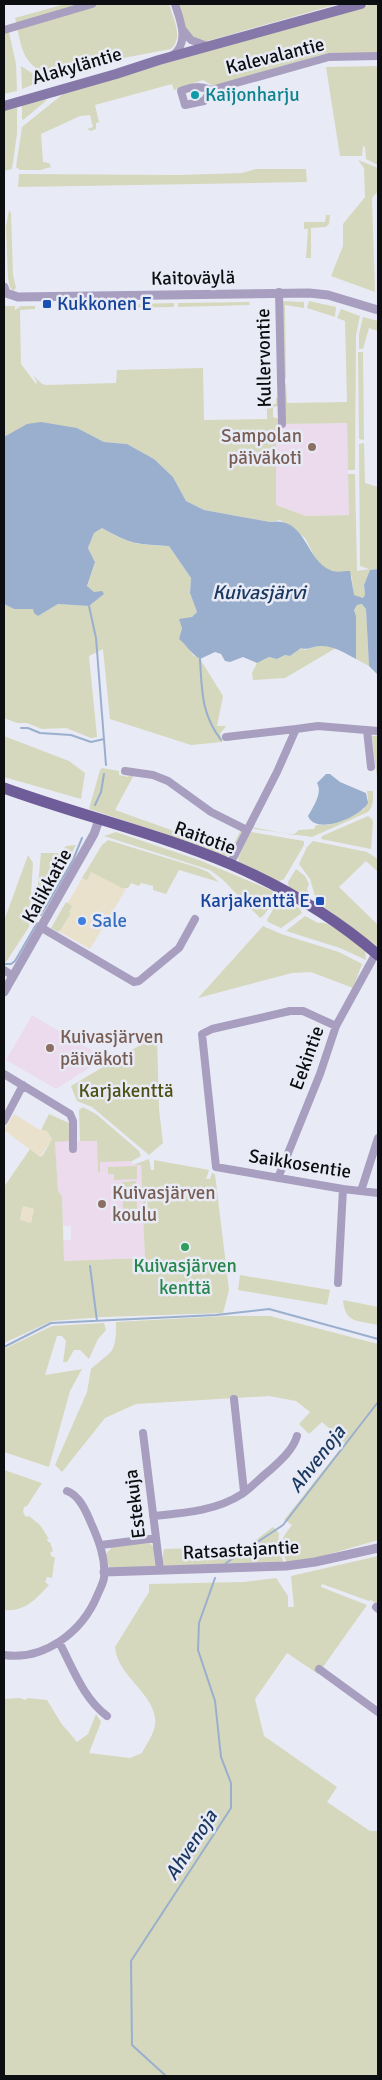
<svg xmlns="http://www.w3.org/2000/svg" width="382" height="2080" viewBox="0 0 382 2080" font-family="Signika,sans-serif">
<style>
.commercial{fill:#eae1cc}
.education{fill:#ecdbed}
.green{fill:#d5d8bc;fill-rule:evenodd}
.water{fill:#9aafce}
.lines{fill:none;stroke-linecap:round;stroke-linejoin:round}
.stream{stroke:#9aafce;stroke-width:2}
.minor{stroke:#a79ec0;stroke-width:8}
.tertiary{stroke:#a79ec0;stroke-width:9}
.secondary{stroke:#8679aa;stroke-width:10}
.primary{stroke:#6f5d99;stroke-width:11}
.culture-dot{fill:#0f9aa8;stroke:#e8ebf5;stroke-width:2}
.transit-dot{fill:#1a4fb4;stroke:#e8ebf5;stroke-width:2}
.education-dot{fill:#8d6e63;stroke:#e8ebf5;stroke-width:2}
.shop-dot{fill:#3f7fe0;stroke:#e8ebf5;stroke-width:2}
.leisure-dot{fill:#2e9e5b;stroke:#e8ebf5;stroke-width:2}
.labels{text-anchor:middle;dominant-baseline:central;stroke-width:5;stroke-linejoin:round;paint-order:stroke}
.street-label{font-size:19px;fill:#0d0e12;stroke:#e8ebf5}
.culture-label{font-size:19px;fill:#0d838f;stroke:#e8ebf5;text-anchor:start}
.transit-label{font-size:19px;fill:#164399;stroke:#e8ebf5;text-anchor:start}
.education-label{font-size:19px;fill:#785e54;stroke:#e8ebf5;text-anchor:start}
.shop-label{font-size:19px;fill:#366cbe;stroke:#e8ebf5;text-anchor:start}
.park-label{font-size:19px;fill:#4d5014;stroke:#e8ebf5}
.leisure-label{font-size:19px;fill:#27864d;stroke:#e8ebf5}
.water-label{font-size:20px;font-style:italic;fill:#1a375f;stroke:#e8ebf5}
</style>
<rect width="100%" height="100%" fill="#e8ebf5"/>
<path class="commercial" d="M 87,870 L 126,889 L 90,949 L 53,928 Z
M 14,1114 L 40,1130 L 47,1131 L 51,1135 L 52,1139 L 40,1157 L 4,1130 Z
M 23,1206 L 34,1209 L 31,1223 L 20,1221 Z"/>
<path class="education" d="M 347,423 L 349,515 L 306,516 L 276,505 L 276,424 Z
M 32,1015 L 105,1058 L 56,1089 L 6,1060 Z
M 121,1140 L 131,1148 L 132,1164 L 141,1165 L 145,1258 L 64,1261 L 63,1240 L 71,1240 L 71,1226 L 63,1226 L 62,1196 L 58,1192 L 55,1141 Z"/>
<path class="green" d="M 65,4 L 169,4 C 173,19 184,37 171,49 L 44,73 C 20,61 21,42 15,18 Z
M 179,4 L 338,4 L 204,42 L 192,38 L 185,27 Z
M 373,4 L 378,4 L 378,53 L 328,53 L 213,86 L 203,80 L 174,90 L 172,84 L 95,105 L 99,122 L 96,123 L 96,129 L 91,131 L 87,129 L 93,127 L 90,115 L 80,116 L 41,134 L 43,162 L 49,163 L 51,167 L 40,170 L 20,170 L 16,167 L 22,127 L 63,94 L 74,89 Z
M 9,32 L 16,64 L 17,91 L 4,94 L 4,33 Z
M 21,66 L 41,79 L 42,81 L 22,89 Z
M 378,66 L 378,165 L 366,159 L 365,147 L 363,146 L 362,156 L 340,156 L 326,67 Z
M 45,99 L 47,100 L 23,120 L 22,119 L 22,105 Z
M 17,106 L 17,134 L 12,169 L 4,171 L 4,111 Z
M 358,160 L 378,168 L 378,191 L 372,198 L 375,292 L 331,276 L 343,246 L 343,224 L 365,197 L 364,168 Z
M 256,169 L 306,169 L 307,182 L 18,187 L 19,174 L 180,175 L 242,173 Z
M 9,210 L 11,213 L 13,275 L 16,288 L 13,291 L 10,287 L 8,279 L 6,227 Z
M 326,215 L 330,215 L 329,224 L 326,227 L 311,228 L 311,258 L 306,258 L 308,229 L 304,229 L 304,222 L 325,222 Z
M 282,301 L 304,302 L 304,308 L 285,305 L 286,379 L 283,376 Z
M 309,301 L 336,307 L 335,317 L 307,308 Z
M 249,302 L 250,305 L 178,307 L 178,303 Z
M 174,303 L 174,307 L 88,308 L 88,305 Z
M 4,306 L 15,306 L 15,310 L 21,306 L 35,306 L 35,309 L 20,310 L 21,364 L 36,384 L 37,382 L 33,375 L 42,384 L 46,385 L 116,383 L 117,370 L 203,368 L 204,420 L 267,419 L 267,404 L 276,404 L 276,398 L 278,398 L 278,406 L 273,407 L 273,417 L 279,419 L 279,424 L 276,425 L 276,505 L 306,516 L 349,515 L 348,474 L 355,474 L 357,571 L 369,569 L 360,566 L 359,444 L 364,443 L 365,483 L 378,487 L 378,569 L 370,570 L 364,585 L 365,595 L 363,599 L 353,595 L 352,577 L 332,572 L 318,563 L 305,538 L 280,520 L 270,522 L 204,510 L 186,501 L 173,477 L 154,459 L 127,444 L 104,442 L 77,428 L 4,437 Z
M 341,309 L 360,316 L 356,335 L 355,470 L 348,470 L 347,423 L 284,424 L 284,386 L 286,384 L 287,403 L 347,402 L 345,321 L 337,318 Z
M 363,317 L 378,321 L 378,331 L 369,328 L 363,349 L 359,349 L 359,334 Z
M 358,352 L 363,352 L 364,440 L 359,439 Z
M 102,528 C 129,544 138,545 169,546 L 191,578 L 190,593 L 197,612 L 182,628 L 179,639 L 187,645 L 193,655 L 200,659 L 223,696 L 217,726 L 226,726 L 220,734 L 223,740 L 222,742 L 191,745 L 110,719 L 103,649 L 89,656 L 97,737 L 91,738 L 66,728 L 42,729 L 27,723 L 17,723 L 4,718 L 4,604 L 14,609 L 33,609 L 38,616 L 58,604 L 89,606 L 104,594 L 94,592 L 87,587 L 95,562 L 88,548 L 94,533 Z
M 363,604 L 366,609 L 369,666 L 356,659 L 356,616 L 354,610 L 357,605 Z
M 320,645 L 336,648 L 285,678 L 253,680 L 252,673 L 257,663 L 269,657 L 277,659 L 285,655 L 290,656 L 301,648 L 305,650 Z
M 4,736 L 69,761 L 85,773 L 81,799 L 4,777 Z
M 372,736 L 378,736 L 378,786 Z
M 102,768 L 119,771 L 119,775 L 128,777 L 131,773 L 135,773 L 115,810 L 230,851 L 241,830 L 242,833 L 231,855 L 226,857 L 165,834 L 89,809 L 100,770 Z
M 367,791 L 373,791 C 373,799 374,806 368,812 L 312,837 L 254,829 L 251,827 L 293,835 L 299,830 L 314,829 L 316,825 L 329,825 L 364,809 L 368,799 Z
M 368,816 L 372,819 L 373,822 L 371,849 L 321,839 L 322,836 Z
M 116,832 L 199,860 L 273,891 C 273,900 268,914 260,918 L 222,879 L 210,870 L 104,836 Z
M 251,832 L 304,841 L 304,845 L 284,879 L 278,882 L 239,862 L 238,857 Z
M 108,840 L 196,867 L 208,872 L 219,882 L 179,870 L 166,894 L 153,890 L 153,886 L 141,883 L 139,886 L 131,883 L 128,888 L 122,888 L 91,872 L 87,880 L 82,878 L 102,845 Z
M 313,841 L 367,852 L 378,859 L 378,872 L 366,861 L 339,887 L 378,925 L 378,947 L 324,907 L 326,904 L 315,896 L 310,879 L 299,864 L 307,847 Z
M 76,845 L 39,913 L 36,906 L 41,853 L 60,853 L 66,846 Z
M 28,855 L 33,863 L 29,927 L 6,962 L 4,961 L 4,921 Z
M 296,869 L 305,876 L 309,884 L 307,889 L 310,894 L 305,894 L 289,888 L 288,882 Z
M 284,897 L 300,909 L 302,913 L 281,928 L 268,922 L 267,920 L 279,899 Z
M 66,902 L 72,906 L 69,912 L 71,913 L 61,929 L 58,932 L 51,928 Z
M 305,916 L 318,923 C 331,920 355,942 365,950 L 366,960 L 340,948 L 286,931 Z
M 263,926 L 281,934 L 339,952 L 362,964 L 353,988 L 311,972 L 292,973 L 198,998 Z
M 157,1035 L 159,1109 L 163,1143 L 149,1155 L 92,1107 L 77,1101 L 71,1086 Z
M 83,1107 L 96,1114 L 139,1151 L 141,1156 L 132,1161 L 100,1162 L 100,1172 L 98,1172 L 97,1141 L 80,1141 L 79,1110 Z
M 49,1114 L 69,1123 L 69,1141 L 55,1142 L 58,1191 L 62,1196 L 64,1261 L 145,1258 L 143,1214 L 148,1218 L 147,1191 L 145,1208 L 143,1211 L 141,1165 L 133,1165 L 149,1159 L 151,1170 L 154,1170 L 154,1160 L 209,1170 L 206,1179 L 210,1179 L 212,1173 L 215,1174 L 229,1290 L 223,1313 L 103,1317 L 52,1321 L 4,1343 L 4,1187 L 30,1149 L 40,1157 L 43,1155 L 52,1139 L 47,1131 L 41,1130 ZM 23,1206 L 34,1209 L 31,1223 L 20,1220 Z
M 137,1166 L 137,1179 L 114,1180 L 114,1174 L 108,1174 L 108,1167 Z
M 136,1181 L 137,1209 L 123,1210 L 122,1182 Z
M 240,1275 L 330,1290 L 327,1305 L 238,1290 Z
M 343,1300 L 378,1307 L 378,1325 C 358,1320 345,1324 343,1300 Z
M 225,1316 L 270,1316 L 378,1344 L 378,1540 L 309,1560 L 287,1563 C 280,1544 279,1541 292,1525 L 284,1520 L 345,1443 L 322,1422 L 309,1434 L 299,1424 L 310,1412 L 296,1401 L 269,1396 L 136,1404 L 105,1418 L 62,1472 L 55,1465 L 87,1392 L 91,1369 C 113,1349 116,1355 116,1322 Z
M 104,1323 L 106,1330 L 98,1339 L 89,1359 L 80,1350 L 74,1350 L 67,1362 L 63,1362 L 66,1341 L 62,1336 L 57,1336 L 45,1375 L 82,1369 L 70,1391 L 49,1467 L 4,1452 L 4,1349 L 52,1326 Z
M 4,1470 L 42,1483 L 27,1506 L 24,1507 L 23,1512 L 26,1517 L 29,1516 L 40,1525 L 49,1539 L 47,1539 L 48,1542 L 50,1542 L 53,1551 L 50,1553 L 52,1557 L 55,1557 L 52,1578 L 47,1577 L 45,1582 L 49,1585 C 36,1599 25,1612 4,1610 Z
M 273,1527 L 279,1533 L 278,1545 L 284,1564 L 161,1566 L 164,1549 L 248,1546 Z
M 149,1542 L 154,1548 L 155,1566 L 115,1569 L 109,1567 L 106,1554 L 112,1547 Z
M 378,1556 L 378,1605 L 371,1600 L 369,1601 L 322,1584 L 321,1587 L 367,1605 L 318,1674 L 287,1653 L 255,1699 L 264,1736 L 337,1787 L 327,1802 L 370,1831 L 378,1831 L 378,2076 L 4,2076 L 4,1699 L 20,1698 L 25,1700 L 28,1698 L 47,1700 L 61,1723 L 77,1742 L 88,1734 L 96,1714 L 101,1722 L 89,1753 L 130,1758 L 142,1753 C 146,1745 154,1734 155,1725 C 159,1696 117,1677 115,1647 L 149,1592 L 149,1584 L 244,1582 L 276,1578 L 288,1596 L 288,1607 L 294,1607 L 291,1576 Z"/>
<path class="water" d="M 41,422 L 77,428 L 104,442 L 127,444 L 154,459 L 173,477 L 186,501 L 204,510 L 270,522 C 306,516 305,559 330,570 C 335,573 344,571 350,571 L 354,595 L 363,598 L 365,595 L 364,585 L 370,570 L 378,569 L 378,675 L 369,666 L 366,609 L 362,604 L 357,605 L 354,610 L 356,616 L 356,659 C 345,653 334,646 321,646 C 314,645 308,651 301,648 L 290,656 L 285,655 L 277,659 L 269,657 L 257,663 L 243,657 L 230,662 L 225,661 L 221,654 L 215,652 L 200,659 C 191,654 187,645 179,639 L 182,628 L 179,619 L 192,617 L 197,612 L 190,593 L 191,578 L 169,546 C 137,544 132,545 102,528 L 94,533 L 88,548 L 95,562 L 87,586 L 94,592 L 102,591 L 104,594 L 89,606 L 58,604 L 38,616 L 34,613 L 33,609 L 14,609 L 4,604 L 4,437 L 27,424 Z
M 326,774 L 330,774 L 340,782 L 366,793 L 368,803 C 360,817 316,836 308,816 C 313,807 323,793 317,783 Z"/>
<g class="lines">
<path class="stream" d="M 89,606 L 96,638 L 106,765
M 200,659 C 202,691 201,713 221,740
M 21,728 L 28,728 L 40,733 L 71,735 L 91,742 L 104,739
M 95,805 L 101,792 L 104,774
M 41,915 L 73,860 L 82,838
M 4,964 L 11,964 L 15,961 L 37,923
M 90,1266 L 97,1321
M 4,1347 L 51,1323 L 216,1315 L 269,1309 L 378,1339
M 226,1563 L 283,1525 L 378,1402
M 166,2076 L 132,2045 L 131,1961 L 231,1808 L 231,1783 L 221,1757 L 215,1701 L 198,1650 L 199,1623 L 215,1578"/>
<path class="minor" d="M 4,30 L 92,4
M 183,30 L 191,40 L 207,46
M 173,55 C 190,42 180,20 175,4
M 211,90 L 204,101 L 185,105 L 181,91 C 192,86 200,86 211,90 L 329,57 L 378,56
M 279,292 L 282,424
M 367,730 L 371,767
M 226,737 L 296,729
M 125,771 L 153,775 L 168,781 L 211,812 L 247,830
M 230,864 L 277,772 L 296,729 L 318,726 L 378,731
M 42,928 L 134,982 L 139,981 L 179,948 L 195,919
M 4,970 L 13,976
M 336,1026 L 303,1011 L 290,1011 L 212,1029 L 202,1034 L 216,1167 L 343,1189 L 378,1193
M 4,1074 L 70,1114 L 73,1121 L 73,1149
M 4,1121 L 23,1085
M 278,1178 L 320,1074 L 336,1026 L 376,953
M 361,1191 L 378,1138
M 338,1283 L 343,1189
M 234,1399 L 244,1492
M 143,1433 L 160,1570
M 153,1516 C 184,1513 216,1511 242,1494 C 252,1487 260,1478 269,1471 C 280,1461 293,1450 297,1436
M 101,1545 L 156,1538
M 376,1607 L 378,1609
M 59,1642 C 73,1668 83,1698 107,1716
M 4,1655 C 44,1661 82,1632 97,1596 C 99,1591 103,1584 104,1578 C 106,1559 99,1541 91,1523 C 86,1511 79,1495 67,1491
M 319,1669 L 378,1712"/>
<path class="tertiary" d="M 4,287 L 6,293 L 18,297 L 309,293 L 328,295 L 378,310
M 4,992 L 94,834 L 99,820
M 104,1572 L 286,1566 L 315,1562 L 378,1548"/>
<path class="secondary" d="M 4,106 L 116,74 L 159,60 L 361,4"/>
<path class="primary" d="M 4,788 C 78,815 157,833 230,864 C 283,887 334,917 378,955"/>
</g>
<circle class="culture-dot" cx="195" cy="95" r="5"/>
<g class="transit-dot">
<rect x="42" y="299" width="10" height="10" rx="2.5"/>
<rect x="315" y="896" width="10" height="10" rx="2.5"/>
</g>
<g class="education-dot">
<circle cx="312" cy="447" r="5"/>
<circle cx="50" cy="1048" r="5"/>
<circle cx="102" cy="1204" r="5"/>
</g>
<circle class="shop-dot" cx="82" cy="921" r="5"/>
<circle class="leisure-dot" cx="185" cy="1247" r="5"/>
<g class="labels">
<g class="street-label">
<text transform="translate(275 56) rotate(-14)">Kalevalantie</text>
<text transform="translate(77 66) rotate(-16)">Alakyläntie</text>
<text transform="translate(193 278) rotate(-1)">Kaitoväylä</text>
<text transform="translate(264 358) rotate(-91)">Kullervontie</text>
<text transform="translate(205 838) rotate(20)">Raitotie</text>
<text transform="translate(47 886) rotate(-61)">Kalikkatie</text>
<text transform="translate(307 1058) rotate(-70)">Eekintie</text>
<text transform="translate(300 1164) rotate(9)">Saikkosentie</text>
<text transform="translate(135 1504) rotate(-97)">Estekuja</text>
<text transform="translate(241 1550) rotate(-3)">Ratsastajantie</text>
</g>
<g class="culture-label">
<text x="205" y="95">Kaijonharju</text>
</g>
<g class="transit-label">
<text x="57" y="304">Kukkonen E</text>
<text x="310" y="901" text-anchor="end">Karjakenttä E</text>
</g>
<g class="education-label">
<text x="302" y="436" text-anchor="end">Sampolan<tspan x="302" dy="22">päiväkoti</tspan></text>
<text x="60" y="1037">Kuivasjärven<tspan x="60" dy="22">päiväkoti</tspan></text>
<text x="112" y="1193">Kuivasjärven<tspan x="112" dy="22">koulu</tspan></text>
</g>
<g class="shop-label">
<text x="92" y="921">Sale</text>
</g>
<g class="park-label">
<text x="126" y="1091">Karjakenttä</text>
</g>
<g class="leisure-label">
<text x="185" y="1266">Kuivasjärven<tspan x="185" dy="22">kenttä</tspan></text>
</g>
<g class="water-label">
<text x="259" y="592">Kuivasjärvi</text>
<text transform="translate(317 1459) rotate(-52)">Ahvenoja</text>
<text transform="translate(191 1845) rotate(-57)">Ahvenoja</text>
</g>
</g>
<rect width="382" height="2080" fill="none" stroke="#0d0e12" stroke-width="10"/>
</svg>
